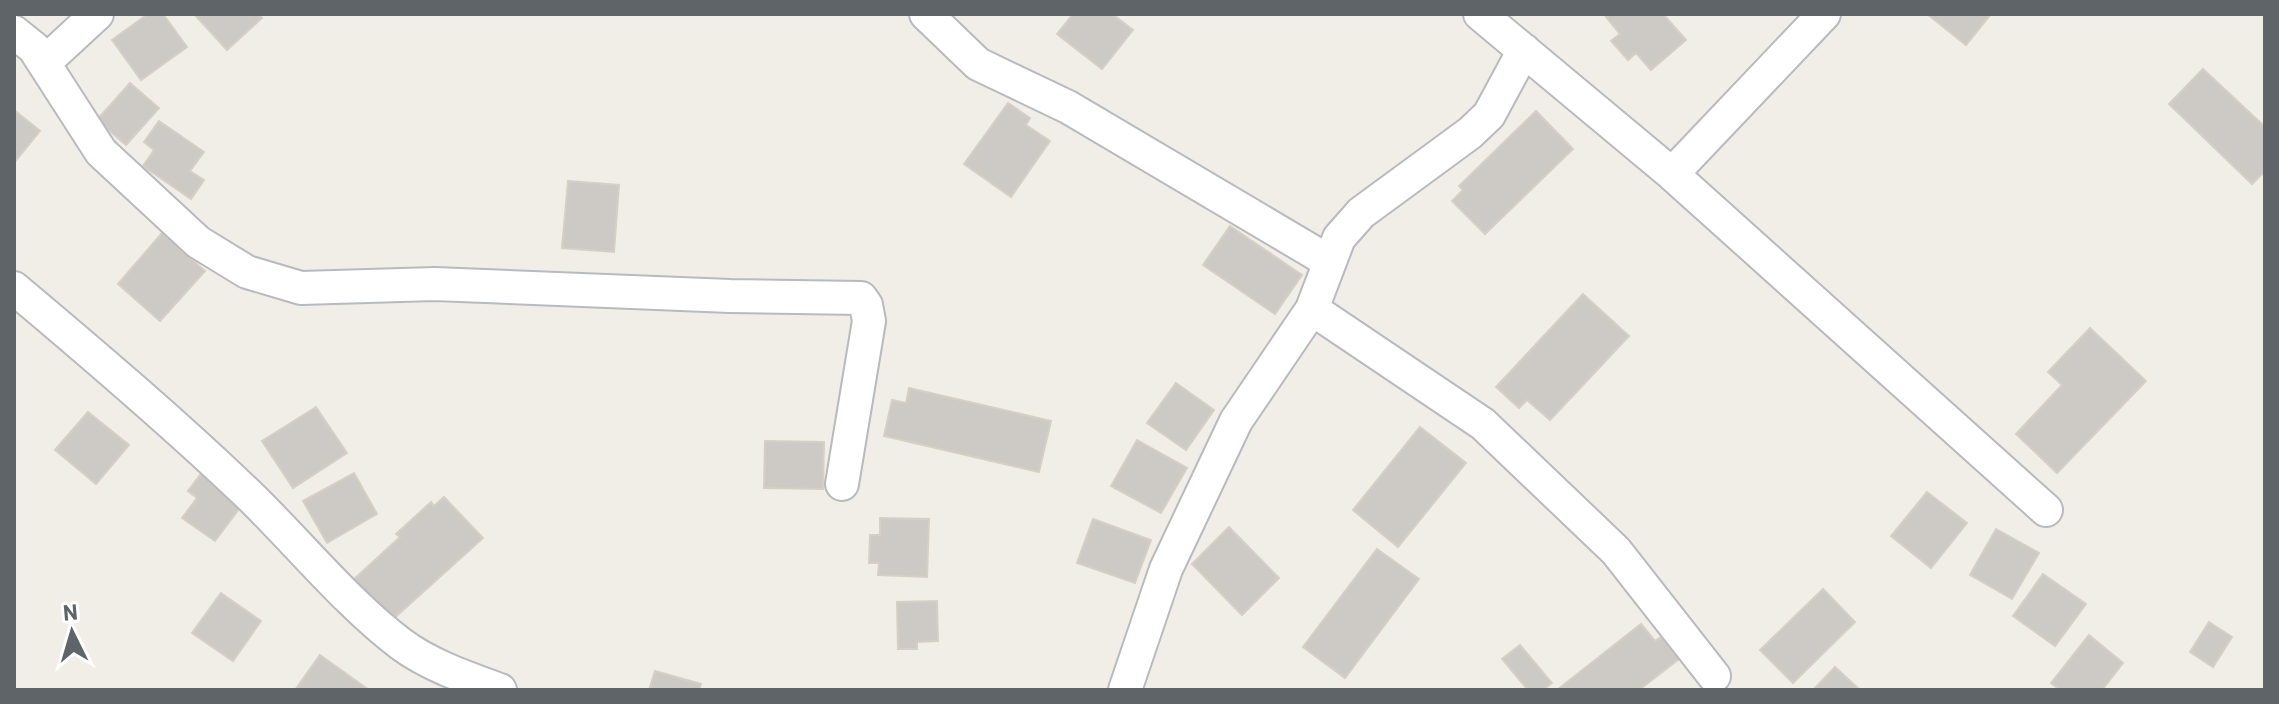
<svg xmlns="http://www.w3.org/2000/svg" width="2279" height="704" viewBox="0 0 2279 704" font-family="Barlow,sans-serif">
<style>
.building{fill:#cdc9c4;stroke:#d7cfc4;stroke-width:2}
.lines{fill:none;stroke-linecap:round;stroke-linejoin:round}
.minor-casing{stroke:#b7babe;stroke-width:36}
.minor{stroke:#fff;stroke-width:32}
</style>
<rect width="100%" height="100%" fill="#f1eee7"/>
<path class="building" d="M 148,14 L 163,14 L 187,47 L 141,80 L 112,40 Z
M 194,14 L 258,14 L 262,18 L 227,50 Z
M 1073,14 L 1112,14 L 1133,30 L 1102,69 L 1057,34 Z
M 1610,14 L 1663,14 L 1686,40 L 1651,70 L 1636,53 L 1628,60 L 1611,41 L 1620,34 L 1606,17 Z
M 1927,14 L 1991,14 L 1966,45 Z
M 2203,69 L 2265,127 L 2265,171 L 2252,184 L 2169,104 Z
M 130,83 L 159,108 L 126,145 L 97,120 Z
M 1008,103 L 1030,118 L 1026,125 L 1050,141 L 1011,197 L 964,164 Z
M 14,110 L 40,131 L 14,163 Z
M 1536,111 L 1573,149 L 1485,234 L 1452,201 L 1463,190 L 1459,186 Z
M 159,121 L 204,152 L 190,171 L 204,180 L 191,199 L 143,166 L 154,150 L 144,142 Z
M 568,181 L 619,185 L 614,252 L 562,248 Z
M 1230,226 L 1302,275 L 1275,314 L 1203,265 Z
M 162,233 L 205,271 L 160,321 L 118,284 Z
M 1583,294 L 1629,336 L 1550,420 L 1527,400 L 1519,408 L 1496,387 Z
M 2090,328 L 2146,381 L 2057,473 L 2016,434 L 2062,385 L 2048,372 Z
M 1176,383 L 1214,410 L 1186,450 L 1147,423 Z
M 909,388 L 1051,421 L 1039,472 L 884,436 L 892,400 L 906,403 Z
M 316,407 L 347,453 L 293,488 L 262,441 Z
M 88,412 L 129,445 L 96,484 L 55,450 Z
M 1420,427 L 1466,463 L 1398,547 L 1353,510 Z
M 1137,440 L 1187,468 L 1161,513 L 1111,486 Z
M 765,441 L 824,442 L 823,489 L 764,488 Z
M 203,471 L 245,501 L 215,541 L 182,518 L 197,498 L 188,491 Z
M 354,473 L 377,514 L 327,543 L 303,501 Z
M 1927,492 L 1967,523 L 1931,568 L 1891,536 Z
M 444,497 L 483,538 L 391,621 L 353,580 L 400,537 L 396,534 L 431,502 L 434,506 Z
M 880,518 L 929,519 L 927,577 L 878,575 L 879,563 L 869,563 L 870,535 L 880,535 Z
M 1093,519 L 1151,540 L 1135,583 L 1077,563 Z
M 1229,527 L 1279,578 L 1242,615 L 1192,564 Z
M 1996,529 L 2039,553 L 2012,599 L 1970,575 Z
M 1377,549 L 1419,579 L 1345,678 L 1303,647 Z
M 2043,574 L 2086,604 L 2055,646 L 2013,616 Z
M 1823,589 L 1855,622 L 1793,683 L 1760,650 Z
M 221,593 L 261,621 L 233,661 L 192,633 Z
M 937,601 L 938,641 L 917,642 L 917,649 L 898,649 L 897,602 Z
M 2209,622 L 2232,637 L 2213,667 L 2190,652 Z
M 1641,624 L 1655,641 L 1661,637 L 1679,659 L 1639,690 L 1557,690 Z
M 2089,635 L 2123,663 L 2102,690 L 2060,690 L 2051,683 Z
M 1520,645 L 1552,683 L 1543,690 L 1528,690 L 1502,659 Z
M 320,655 L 369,690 L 295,690 Z
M 1835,667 L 1860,690 L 1813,690 Z
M 655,671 L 701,684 L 699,690 L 649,690 Z"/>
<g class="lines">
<g class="minor-casing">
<path id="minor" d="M 926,14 L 978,64 L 1068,107 L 1330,262
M 1480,14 L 1672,174 L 2046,510
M 14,32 L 34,48 L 101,152 L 198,242 L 247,272 L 301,288 L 435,284 L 730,296 L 861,298 L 866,305 L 869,321 L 842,484
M 1524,50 L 1489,115 L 1470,133 L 1361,213 L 1339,238 L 1312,309 L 1483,424 L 1616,551 L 1714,676
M 44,63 L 97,14
M 1672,174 L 1824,14
M 14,288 C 95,356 176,425 252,498 C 299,544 349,605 401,644 C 429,665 467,678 500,690
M 1125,690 L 1166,569 L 1236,421 L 1312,309"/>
</g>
<use href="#minor" class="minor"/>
</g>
<rect width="2279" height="704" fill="none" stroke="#5e6468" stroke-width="32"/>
<g transform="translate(72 632) rotate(355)" stroke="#ffffff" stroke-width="6" paint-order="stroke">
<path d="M0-6L14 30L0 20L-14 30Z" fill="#5e6468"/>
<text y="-12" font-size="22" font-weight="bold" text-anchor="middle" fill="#5e6468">N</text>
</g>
</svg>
